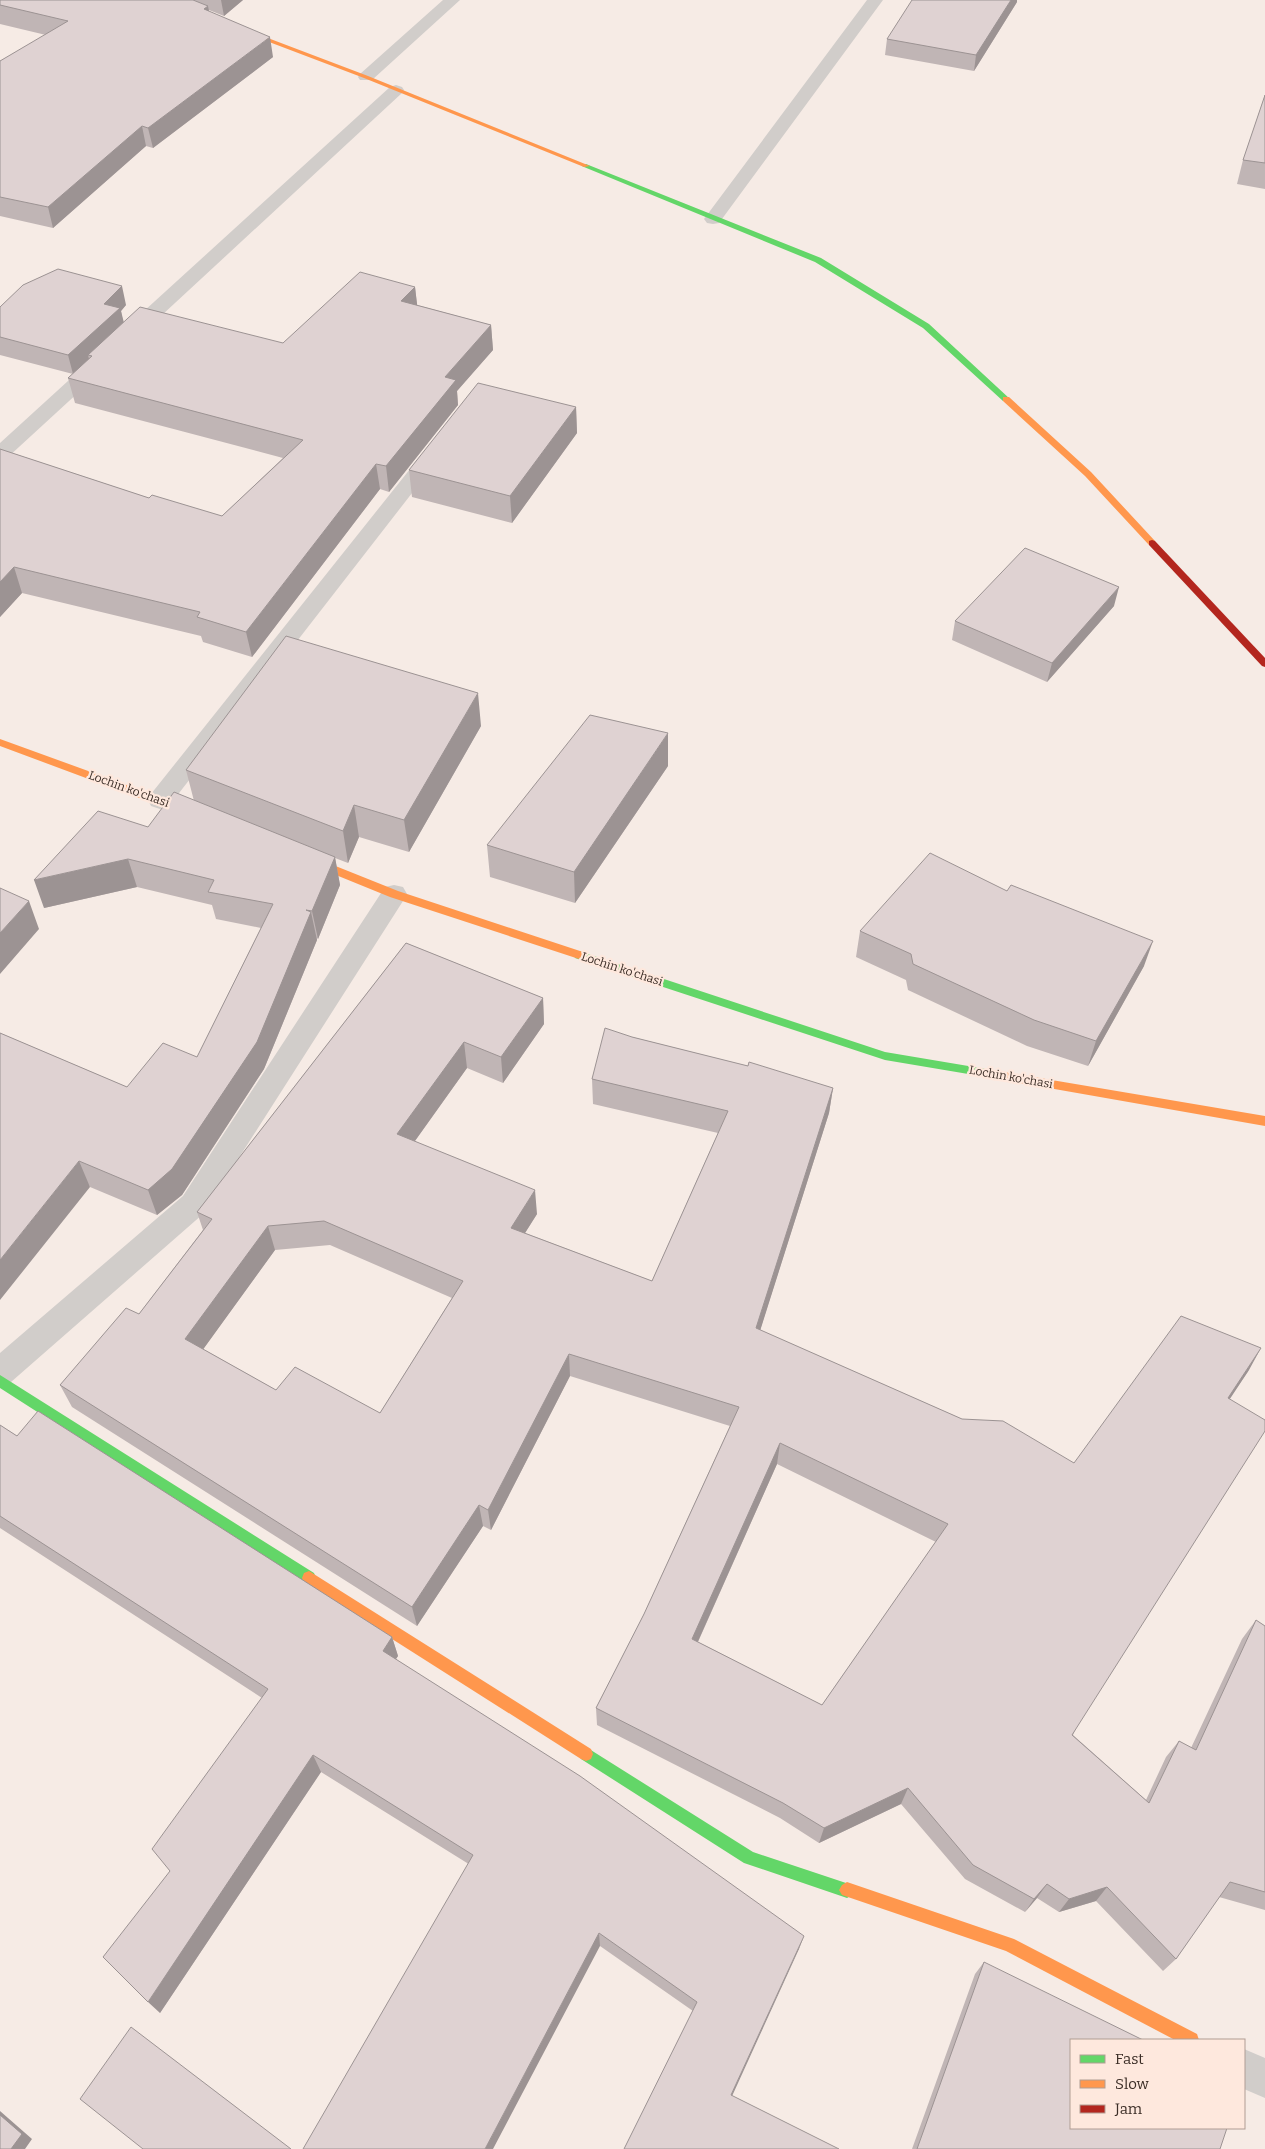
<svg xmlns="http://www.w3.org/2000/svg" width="1265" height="2149" viewBox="0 0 1265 2149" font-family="Bitter,serif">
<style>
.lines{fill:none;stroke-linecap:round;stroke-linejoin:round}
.street{fill:#d1cdca;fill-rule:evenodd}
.fast{fill:#63d668;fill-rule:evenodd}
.slow{fill:#ff974d;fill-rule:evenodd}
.jam{fill:#b3261e;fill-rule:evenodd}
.wall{fill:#c0b5b5;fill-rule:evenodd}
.shaded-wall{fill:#9c9393}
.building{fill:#dfd2d2;stroke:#9c9393;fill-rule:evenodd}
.labels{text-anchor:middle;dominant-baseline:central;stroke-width:4.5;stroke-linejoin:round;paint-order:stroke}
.street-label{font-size:12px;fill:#3b2d26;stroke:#fee8dd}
</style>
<rect width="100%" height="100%" fill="#f6ebe5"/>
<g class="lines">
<path class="street" d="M 443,0 L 460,0 L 372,80 L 360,80 L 358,77 L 360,74 Z
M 867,0 L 883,0 L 719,223 L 713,224 L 707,223 L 704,219 L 707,215 Z
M 396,85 L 402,87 L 404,90 L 402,93 L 135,340 L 128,342 L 121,340 L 118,336 L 121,332 L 390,87 Z
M 98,358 L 105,360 L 108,364 L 105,368 L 7,458 L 0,460 L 0,443 L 91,360 Z
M 433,447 L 440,449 L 443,453 L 440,457 L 169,806 L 160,809 L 151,806 L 148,800 L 151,794 L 426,449 Z
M 394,885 L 403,887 L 407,894 L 403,901 L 203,1214 L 11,1382 L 0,1386 L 0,1353 L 183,1196 L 385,887 Z
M 1244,2049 L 1265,2058 L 1265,2098 L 1244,2089 Z"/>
<path class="fast" d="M 586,164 L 821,258 L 929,324 L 1010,399 L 1003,401 L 923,328 L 815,262 L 584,167 L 582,166 Z
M 579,951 L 885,1052 L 998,1071 L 1002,1072 L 1004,1075 L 1002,1078 L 998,1079 L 885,1060 L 575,958 L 574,955 L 575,952 Z
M 0,1375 L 314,1573 L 316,1578 L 314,1583 L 309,1585 L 304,1583 L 0,1388 Z
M 586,1747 L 753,1852 L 852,1885 L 855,1890 L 852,1895 L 847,1898 L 744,1863 L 581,1759 L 579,1754 L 581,1749 Z"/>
<path class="slow" d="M 235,27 L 239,27 L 368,76 L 590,166 L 584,167 L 364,78 L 235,29 Z
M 1003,397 L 1009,397 L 1091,472 L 1155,541 L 1155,545 L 1149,545 L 1085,476 L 1003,401 Z
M 0,739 L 204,813 L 205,816 L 204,819 L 196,819 L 0,746 Z
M 303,853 L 398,891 L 583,952 L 584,955 L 579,959 L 390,897 L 299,860 L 298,857 Z
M 998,1071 L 1265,1116 L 1265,1126 L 998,1079 L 994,1078 L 992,1075 L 994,1072 Z
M 309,1571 L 591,1749 L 593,1754 L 591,1759 L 586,1761 L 581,1759 L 304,1583 L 302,1578 L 304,1573 Z
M 847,1882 L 1014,1939 L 1197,2034 L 1199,2040 L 1175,2040 L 1006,1951 L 842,1895 L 839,1890 L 842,1885 Z"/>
<path class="jam" d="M 1152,540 L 1155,541 L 1265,658 L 1265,667 L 1262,666 L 1149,545 L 1149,541 Z"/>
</g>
<path class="wall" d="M 0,0 L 243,0 L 224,16 L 209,10 L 209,12 L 273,57 L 153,148 L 146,146 L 53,228 L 0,216 L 0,61 L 46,35 L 0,24 Z
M 1017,2 L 974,71 L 885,55 L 887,39 Z
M 1265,95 L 1265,189 L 1237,184 L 1243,160 Z
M 415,287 L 417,305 L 491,325 L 493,350 L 457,391 L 458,405 L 389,492 L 380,489 L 252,657 L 203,642 L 201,636 L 22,593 L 0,617 L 0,449 L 149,498 L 222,516 L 283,458 L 75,403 L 68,378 L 73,374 L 0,355 L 0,307 L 126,305 L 121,311 L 123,322 L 283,343 Z
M 576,407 L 577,433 L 512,523 L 412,497 L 409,470 Z
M 1114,606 L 1047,682 L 952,640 L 955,621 Z
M 481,726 L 409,852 L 359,837 L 348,863 L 335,858 L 340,885 L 318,939 L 317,938 L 317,940 L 264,1069 L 182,1195 L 157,1215 L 90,1187 L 0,1033 L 127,1087 L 197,1057 L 261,928 L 216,919 L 212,905 L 137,887 L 44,908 L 148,827 L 194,801 L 186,770 Z
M 668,766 L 575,903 L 490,877 L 487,845 Z
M 860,931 L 1144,966 L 1088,1066 L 1027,1046 L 908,990 L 906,980 L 856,957 Z
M 406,943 L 543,998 L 544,1024 L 503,1083 L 467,1068 L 415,1141 L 537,1214 L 525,1233 L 652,1281 L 718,1133 L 593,1104 L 592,1079 L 632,1037 L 833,1088 L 829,1113 L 760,1330 L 962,1419 L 1074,1463 L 1249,1370 L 1229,1399 L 1073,1735 L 1146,1800 L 1166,1757 L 1179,1741 L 1191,1748 L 1242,1639 L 1256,1620 L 1265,1626 L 1265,1910 L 1219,1897 L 1176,1959 L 1163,1971 L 1096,1901 L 1059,1912 L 1037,1898 L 1025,1912 L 965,1879 L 901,1804 L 819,1843 L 780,1818 L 597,1725 L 596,1708 L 644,1614 L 730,1426 L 570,1376 L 491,1530 L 483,1526 L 417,1626 L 72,1407 L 60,1385 L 139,1314 L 203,1230 L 197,1212 ZM 330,1245 L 452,1298 L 380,1413 L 276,1390 L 203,1349 L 275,1250 ZM 777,1464 L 936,1542 L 822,1705 L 698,1642 Z
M 0,1425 L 17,1436 L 392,1637 L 398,1656 L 396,1659 L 799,1949 L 624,2149 L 693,2011 L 600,1946 L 321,1772 L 160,2013 L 170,1871 L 262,1698 L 0,1528 Z
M 984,1962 L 1220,2149 L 912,2149 L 975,1974 Z"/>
<path class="shaded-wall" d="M 221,0 L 243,0 L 224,16 Z
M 1011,0 L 1017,0 L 1017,2 L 974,71 L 976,55 Z
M 208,6 L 212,26 L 204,9 Z
M 270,37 L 273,57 L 153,148 L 148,128 Z
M 142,126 L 146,146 L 53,228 L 48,207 Z
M 122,286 L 126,305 L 121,311 L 125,327 L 88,355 L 89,359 L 73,374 L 68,355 L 104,304 Z
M 415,287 L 418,312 L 401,301 Z
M 491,325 L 493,350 L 457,391 L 458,405 L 389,492 L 386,466 L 445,377 Z
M 576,407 L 577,433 L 512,523 L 510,496 Z
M 376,464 L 380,489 L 252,657 L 246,632 Z
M 14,567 L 22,593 L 0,617 L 0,582 Z
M 1119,587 L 1114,606 L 1047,682 L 1052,663 Z
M 478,693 L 481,726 L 409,852 L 404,820 Z
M 668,733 L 668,766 L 575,903 L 574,872 Z
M 354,805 L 359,837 L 348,863 L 343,831 Z
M 335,857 L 340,885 L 318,939 L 312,911 Z
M 128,859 L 137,887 L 44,908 L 34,880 Z
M 29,901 L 39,929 L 0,974 L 0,933 Z
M 311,912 L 317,940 L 264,1069 L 182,1195 L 157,1215 L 148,1190 Z
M 1153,941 L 1144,966 L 1088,1066 L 1096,1041 Z
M 543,998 L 544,1024 L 503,1083 L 501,1057 Z
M 464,1042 L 467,1068 L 402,1159 L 397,1134 Z
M 833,1088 L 829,1113 L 754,1350 L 756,1328 Z
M 79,1161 L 90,1187 L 0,1300 L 0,1260 Z
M 535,1190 L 537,1214 L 513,1252 L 511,1228 Z
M 268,1226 L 275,1250 L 194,1362 L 185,1339 Z
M 1261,1348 L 1249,1370 L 1216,1420 L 1228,1398 Z
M 569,1354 L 570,1376 L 491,1530 L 488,1510 Z
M 780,1443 L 777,1464 L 691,1657 L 692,1639 Z
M 479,1505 L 483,1526 L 417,1626 L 412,1607 Z
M 392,1637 L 398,1656 L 389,1669 L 383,1651 Z
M 313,1755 L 321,1772 L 160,2013 L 148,2002 Z
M 908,1788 L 901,1804 L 819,1843 L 824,1828 Z
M 1047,1884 L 1037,1898 L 1025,1912 L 1034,1899 Z
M 1107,1887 L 1096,1901 L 1059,1912 L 1069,1899 Z
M 599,1933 L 600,1946 L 493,2149 L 485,2149 Z
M 804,1936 L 799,1949 L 728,2105 L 731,2095 Z
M 0,2111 L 32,2139 L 25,2149 L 11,2149 L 0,2115 Z"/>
<path class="building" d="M 0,0 L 193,0 L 208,6 L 204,9 L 270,37 L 148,128 L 142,126 L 48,207 L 0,197 L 0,61 L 68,21 L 0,5 Z
M 912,0 L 1011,0 L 976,55 L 887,39 Z
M 1265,95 L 1265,163 L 1243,160 Z
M 58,269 L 122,286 L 104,304 L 120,308 L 68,355 L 0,337 L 0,307 L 23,285 Z
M 360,272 L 415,287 L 401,301 L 491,325 L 445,377 L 456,380 L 386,466 L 376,464 L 246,632 L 197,617 L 200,612 L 14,567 L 0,582 L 0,449 L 149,498 L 152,495 L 222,516 L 303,440 L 68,378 L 92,356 L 88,355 L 140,307 L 283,343 Z
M 478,383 L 576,407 L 510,496 L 409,470 Z
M 1025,548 L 1119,587 L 1052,663 L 955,621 Z
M 286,636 L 478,693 L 404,820 L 354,805 L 343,831 L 186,770 Z
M 590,715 L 668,733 L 574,872 L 487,845 Z
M 174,792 L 335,857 L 312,911 L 306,910 L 311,912 L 257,1042 L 172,1169 L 148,1190 L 79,1161 L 0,1260 L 0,1033 L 127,1087 L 163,1043 L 197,1057 L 273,904 L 208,892 L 214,880 L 128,859 L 34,880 L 98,811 L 148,827 Z
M 930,853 L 1007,891 L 1011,885 L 1153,941 L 1096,1041 L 1034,1020 L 913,964 L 911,954 L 860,931 Z
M 0,888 L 29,901 L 0,933 Z
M 406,943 L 543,998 L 501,1057 L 464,1042 L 397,1134 L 535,1190 L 511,1228 L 652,1281 L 728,1111 L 592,1079 L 605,1028 L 632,1037 L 748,1066 L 749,1062 L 833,1088 L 756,1328 L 962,1419 L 1003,1421 L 1074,1463 L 1181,1316 L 1261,1348 L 1228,1398 L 1265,1420 L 1265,1431 L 1072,1735 L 1149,1803 L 1179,1741 L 1196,1750 L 1256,1620 L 1265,1626 L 1265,1892 L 1230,1882 L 1176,1959 L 1107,1887 L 1069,1899 L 1047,1884 L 1034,1899 L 973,1865 L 908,1788 L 824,1828 L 783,1803 L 596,1708 L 644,1614 L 739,1407 L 569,1354 L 488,1510 L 479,1505 L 412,1607 L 60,1385 L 126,1308 L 139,1314 L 212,1219 L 197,1212 ZM 324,1221 L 463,1281 L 380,1413 L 295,1367 L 276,1390 L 185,1339 L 268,1226 ZM 780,1443 L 948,1524 L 822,1705 L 692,1639 Z
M 38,1411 L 392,1637 L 383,1651 L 580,1776 L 804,1936 L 731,2095 L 839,2149 L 624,2149 L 697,2002 L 599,1933 L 485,2149 L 303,2149 L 473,1855 L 313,1755 L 148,2002 L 103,1957 L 170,1871 L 152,1849 L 268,1689 L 0,1516 L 0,1425 L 17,1436 Z
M 984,1962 L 1143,2040 L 1071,2040 L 1071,2128 L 1227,2128 L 1220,2149 L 917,2149 Z
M 131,2027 L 291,2149 L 143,2149 L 80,2099 Z
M 0,2115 L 22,2134 L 11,2149 L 0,2149 Z"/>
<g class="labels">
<g class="street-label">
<text transform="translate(129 789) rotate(20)">Lochin ko'chasi</text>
<text transform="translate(622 969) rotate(18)">Lochin ko'chasi</text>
<text transform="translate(1011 1077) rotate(10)">Lochin ko'chasi</text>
</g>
</g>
<rect x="1070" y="2039" width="175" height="90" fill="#fee8dd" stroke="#b09d94"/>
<rect x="1080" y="2055" width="25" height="8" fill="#63d668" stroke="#b09d94"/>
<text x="1115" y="2064" font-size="15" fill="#3b2d26">Fast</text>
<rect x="1080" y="2080" width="25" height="8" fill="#ff974d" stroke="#b09d94"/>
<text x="1115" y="2089" font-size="15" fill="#3b2d26">Slow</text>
<rect x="1080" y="2105" width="25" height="8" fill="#b3261e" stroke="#b09d94"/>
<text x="1115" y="2114" font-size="15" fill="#3b2d26">Jam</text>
</svg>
